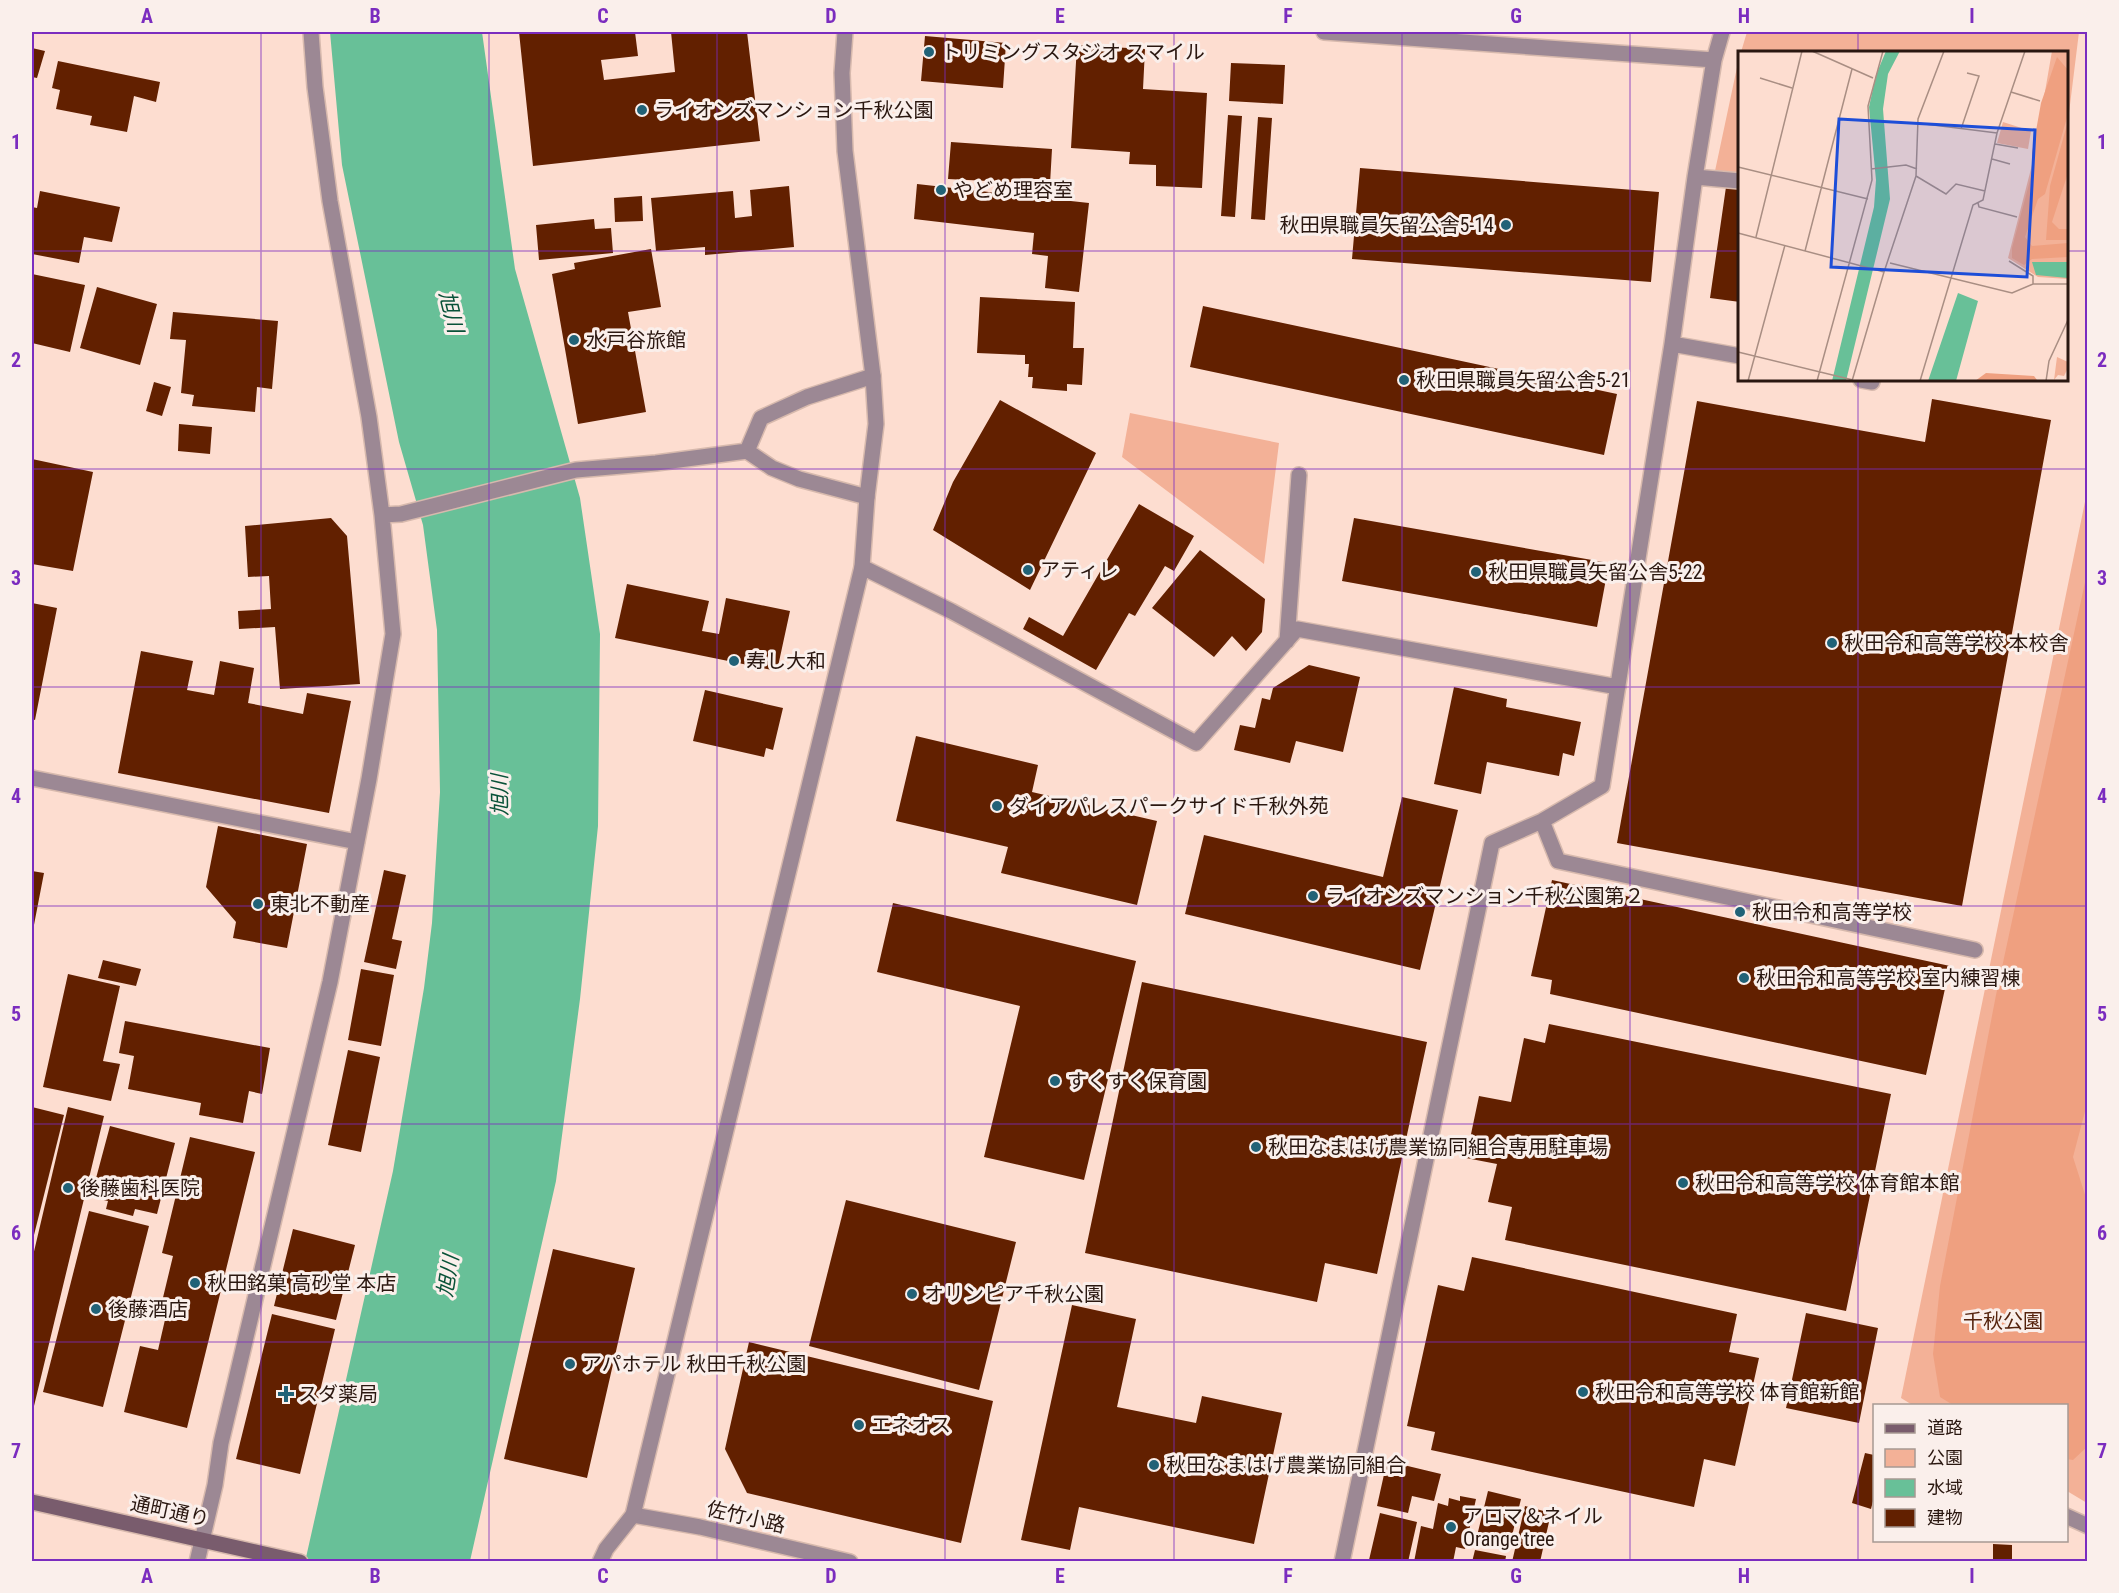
<svg xmlns="http://www.w3.org/2000/svg" width="2119" height="1593" viewBox="0 0 2119 1593" font-family="'Roboto Condensed','Noto Sans JP',sans-serif">
<style>
.green{fill:#f3b197}
.forest{fill:#efa080}
.water{fill:#68c098}
.building{fill:#622000}
.lines{fill:none;stroke-linecap:round;stroke-linejoin:round}
.minor-casing{stroke:#d7b9ad;stroke-width:18}
.tertiary-casing{stroke:#d7b9ad;stroke-width:18}
.secondary-casing{stroke:#d7b9ad;stroke-width:18}
.minor{stroke:#9c8894;stroke-width:15}
.tertiary{stroke:#9c8894;stroke-width:15}
.secondary{stroke:#795c6d;stroke-width:15}
.grid{fill:none;stroke:#7b2cbf;stroke-width:1.5;stroke-opacity:0.55}
.poi-dot{fill:#216277;stroke:#faefeb;stroke-width:2}
.labels{text-anchor:middle;dominant-baseline:central;stroke-width:6;stroke-linejoin:round;paint-order:stroke}
.poi-label{font-size:20px;fill:#2a1710;stroke:#faefeb;text-anchor:start}
.park-label{font-size:20px;fill:#55230d;stroke:#faefeb}
.street-label{font-size:20px;fill:#2a1710;stroke:#faefeb}
.water-label{font-size:21px;font-style:italic;fill:#095238;stroke:#faefeb}
.inset-road{fill:none;stroke:#a98e83;stroke-width:1.5}
.view{fill:#1d4ed8;fill-opacity:0.15;stroke:#1d4ed8;stroke-width:3}
.inset-edge{fill:none;stroke:#2a1710;stroke-width:3}
.neatline{fill:none;stroke:#7b2cbf;stroke-width:2}
.grid-label{font-size:20px;text-anchor:middle;font-weight:bold;fill:#7b2cbf}
</style>
<rect width="100%" height="100%" fill="#fdddd0"/>
<path class="green" d="M 1747,32 L 2079,32 L 2067,129 L 2066,52 L 1741,52 Z
M 1739,58 L 1739,174 L 1715,171 Z
M 1130,413 L 1279,443 L 1264,564 L 1122,457 Z
M 2087,492 L 2087,1503 L 2067,1491 L 2066,1406 L 1914,1406 L 1901,1398 Z"/>
<path class="forest" d="M 2087,573 L 2088,1100 L 2073,1157 L 2088,1204 L 2088,1446 L 2073,1460 L 2067,1459 L 2066,1406 L 1953,1405 L 1940,1397 L 1933,1354 L 1940,1286 L 1996,995 Z"/>
<path class="water" d="M 330,32 L 482,32 L 515,269 L 580,498 L 600,634 L 598,826 L 580,999 L 556,1181 L 470,1561 L 305,1562 L 393,1171 L 424,988 L 432,923 L 440,792 L 437,630 L 423,525 L 399,442 L 342,165 Z"/>
<path class="building" d="M 519,32 L 635,32 L 638,56 L 601,60 L 604,80 L 675,72 L 671,32 L 747,32 L 760,141 L 533,166 Z
M 925,36 L 1006,43 L 1003,88 L 921,81 Z
M 1077,45 L 1145,49 L 1143,89 L 1207,93 L 1202,188 L 1156,186 L 1156,165 L 1129,164 L 1130,152 L 1071,148 Z
M 32,48 L 45,51 L 37,78 L 32,77 Z
M 58,61 L 160,82 L 156,102 L 134,96 L 127,132 L 90,125 L 92,116 L 56,109 L 60,90 L 52,88 Z
M 1231,63 L 1285,65 L 1283,104 L 1229,101 Z
M 1228,115 L 1242,116 L 1235,217 L 1221,216 Z
M 1258,117 L 1272,118 L 1265,220 L 1251,219 Z
M 951,142 L 1052,149 L 1050,184 L 948,179 Z
M 1360,168 L 1659,192 L 1651,282 L 1352,259 Z
M 917,184 L 1089,203 L 1079,292 L 1045,288 L 1048,256 L 1032,254 L 1034,233 L 914,219 Z
M 789,186 L 794,247 L 705,255 L 705,247 L 656,251 L 651,198 L 733,191 L 735,218 L 752,216 L 750,190 Z
M 1726,187 L 1740,189 L 1740,302 L 1710,298 Z
M 40,191 L 120,207 L 112,242 L 84,237 L 79,263 L 32,254 L 32,207 L 37,208 Z
M 642,196 L 643,221 L 615,222 L 614,198 Z
M 594,219 L 595,229 L 611,228 L 613,253 L 539,260 L 536,225 Z
M 651,249 L 661,307 L 628,312 L 646,412 L 578,424 L 552,274 L 575,269 L 574,263 Z
M 32,274 L 85,285 L 70,352 L 32,343 Z
M 97,287 L 157,304 L 140,365 L 80,348 Z
M 980,297 L 1075,302 L 1073,348 L 1084,348 L 1082,385 L 1067,384 L 1067,391 L 1032,388 L 1033,377 L 1028,377 L 1029,364 L 1025,364 L 1025,355 L 977,353 Z
M 1203,306 L 1617,394 L 1604,455 L 1190,367 Z
M 173,312 L 278,321 L 272,389 L 257,387 L 255,412 L 192,406 L 194,395 L 181,393 L 186,340 L 170,339 Z
M 154,382 L 171,387 L 162,416 L 146,411 Z
M 1932,399 L 2051,420 L 1962,906 L 1617,843 L 1697,401 L 1925,442 Z
M 1000,400 L 1096,453 L 1030,590 L 933,530 L 953,482 Z
M 179,424 L 212,427 L 210,454 L 178,451 Z
M 32,459 L 93,472 L 73,571 L 32,564 Z
M 1139,504 L 1194,536 L 1174,571 L 1165,566 L 1135,616 L 1129,613 L 1096,670 L 1023,629 L 1029,617 L 1063,636 Z
M 331,518 L 347,536 L 360,684 L 280,689 L 275,627 L 239,629 L 238,611 L 271,609 L 269,576 L 248,577 L 245,526 Z
M 1354,518 L 1609,563 L 1597,627 L 1342,581 Z
M 1200,550 L 1265,599 L 1262,632 L 1246,651 L 1232,636 L 1214,657 L 1152,608 Z
M 627,584 L 709,601 L 702,631 L 719,634 L 726,598 L 790,611 L 777,671 L 615,638 Z
M 32,603 L 57,608 L 35,720 L 32,719 Z
M 141,651 L 193,661 L 187,690 L 214,695 L 220,661 L 254,668 L 248,703 L 303,714 L 307,693 L 351,701 L 329,813 L 118,773 Z
M 1309,665 L 1360,677 L 1343,752 L 1296,741 L 1290,763 L 1234,750 L 1240,725 L 1255,728 L 1262,698 L 1270,700 L 1273,688 Z
M 1454,687 L 1507,699 L 1506,707 L 1581,722 L 1574,756 L 1563,753 L 1559,776 L 1487,762 L 1481,794 L 1434,784 Z
M 705,690 L 783,708 L 773,750 L 766,748 L 764,757 L 693,741 Z
M 916,736 L 1038,765 L 1032,792 L 1157,821 L 1137,905 L 1001,873 L 1008,847 L 896,821 Z
M 1402,797 L 1458,810 L 1420,970 L 1185,914 L 1204,835 L 1383,877 Z
M 218,826 L 307,844 L 287,948 L 233,938 L 236,922 L 206,887 Z
M 384,870 L 406,875 L 392,939 L 402,941 L 396,969 L 364,962 Z
M 32,871 L 44,873 L 33,930 L 32,930 Z
M 1552,880 L 1950,966 L 1926,1075 L 1550,994 L 1552,980 L 1531,976 Z
M 893,903 L 1136,961 L 1084,1180 L 984,1157 L 1020,1006 L 877,972 Z
M 103,960 L 141,969 L 136,986 L 98,978 Z
M 361,969 L 394,975 L 381,1046 L 348,1040 Z
M 68,974 L 120,986 L 103,1061 L 120,1064 L 111,1101 L 43,1087 Z
M 1142,982 L 1427,1042 L 1377,1274 L 1325,1263 L 1317,1302 L 1085,1253 Z
M 125,1021 L 270,1048 L 262,1094 L 249,1091 L 243,1123 L 199,1115 L 201,1103 L 128,1089 L 134,1056 L 119,1053 Z
M 1549,1024 L 1891,1094 L 1846,1311 L 1505,1240 L 1512,1207 L 1488,1202 L 1497,1164 L 1466,1158 L 1479,1096 L 1511,1102 L 1524,1038 L 1545,1043 Z
M 348,1050 L 380,1057 L 361,1152 L 328,1145 Z
M 32,1107 L 64,1115 L 32,1243 Z
M 68,1107 L 104,1116 L 34,1406 L 32,1405 L 32,1260 Z
M 110,1126 L 175,1143 L 157,1214 L 135,1209 L 133,1216 L 106,1209 L 108,1201 L 91,1197 Z
M 190,1137 L 255,1152 L 187,1428 L 124,1412 L 140,1346 L 158,1350 L 167,1311 L 160,1310 L 173,1256 L 162,1253 Z
M 846,1200 L 1016,1242 L 979,1390 L 809,1346 Z
M 89,1211 L 149,1226 L 103,1407 L 43,1392 Z
M 293,1229 L 355,1245 L 336,1320 L 274,1306 Z
M 553,1249 L 635,1268 L 587,1478 L 504,1459 Z
M 1472,1257 L 1737,1314 L 1729,1352 L 1759,1358 L 1735,1466 L 1704,1459 L 1694,1507 L 1431,1450 L 1435,1432 L 1407,1426 L 1438,1285 L 1464,1291 Z
M 1072,1305 L 1136,1319 L 1117,1407 L 1196,1423 L 1202,1396 L 1282,1413 L 1254,1544 L 1079,1507 L 1070,1550 L 1021,1540 Z
M 1806,1313 L 1878,1328 L 1859,1423 L 1786,1408 Z
M 272,1314 L 335,1329 L 300,1474 L 236,1459 Z
M 749,1342 L 993,1401 L 961,1543 L 747,1493 L 725,1449 Z
M 1865,1453 L 1874,1455 L 1874,1497 L 1871,1509 L 1852,1503 Z
M 1387,1461 L 1441,1474 L 1434,1501 L 1412,1496 L 1408,1513 L 1377,1506 Z
M 1488,1491 L 1521,1499 L 1510,1544 L 1477,1536 Z
M 1460,1496 L 1476,1499 L 1465,1549 L 1456,1547 L 1453,1562 L 1414,1562 L 1421,1526 L 1433,1529 L 1438,1503 L 1448,1506 L 1449,1498 L 1460,1501 Z
M 1525,1506 L 1551,1513 L 1540,1562 L 1512,1562 Z
M 1380,1513 L 1417,1522 L 1408,1562 L 1369,1560 Z
M 1993,1544 L 2012,1545 L 2012,1562 L 1993,1562 Z
M 1475,1550 L 1506,1556 L 1505,1562 L 1472,1562 Z"/>
<g class="lines">
<g class="minor-casing">
<path id="minor" d="M 1324,32 L 1714,60
M 1695,177 L 1740,181
M 1672,344 L 1740,356
M 1861,380 L 1872,382
M 747,451 L 761,418 L 807,397 L 873,376
M 382,515 L 401,514 L 576,470 L 656,463 L 747,451 L 772,468 L 799,479 L 867,497
M 862,567 L 951,611 L 1196,743 L 1297,629 L 1618,687
M 1287,641 L 1299,475
M 32,778 L 357,842
M 1542,821 L 1558,861 L 1975,950
M 633,1515 L 700,1527 L 850,1562
M 2066,1516 L 2088,1526
M 197,1562 L 215,1485 L 221,1443 L 330,982 L 369,779 L 393,634 L 382,515 L 369,417 L 330,201 L 315,87 L 311,32
M 1342,1562 L 1492,843 L 1542,821 L 1602,786 L 1672,344 L 1695,177 L 1714,60 L 1722,32"/>
</g>
<g class="tertiary-casing">
<path id="tertiary" d="M 600,1562 L 606,1549 L 633,1515 L 862,567 L 867,497 L 876,424 L 873,376 L 845,151 L 842,73 L 845,32"/>
</g>
<g class="secondary-casing">
<path id="secondary" d="M 32,1502 L 300,1562"/>
</g>
<use href="#minor" class="minor"/>
<use href="#tertiary" class="tertiary"/>
<use href="#secondary" class="secondary"/>
</g>
<path class="grid" d="M 261,32 L 261,1562M 489,32 L 489,1562M 717,32 L 717,1562M 945,32 L 945,1562M 1174,32 L 1174,1562M 1402,32 L 1402,1562M 1630,32 L 1630,1562M 1858,32 L 1858,52M 32,251 L 1740,251M 2066,251 L 2088,251M 1858,380 L 1858,1562M 32,469 L 2088,469M 32,687 L 2088,687M 32,906 L 2088,906M 32,1124 L 2088,1124M 32,1342 L 2088,1342"/>
<g class="poi-dot">
<circle cx="929" cy="52" r="6"/>
<circle cx="642" cy="110" r="6"/>
<circle cx="941" cy="190" r="6"/>
<circle cx="1506" cy="225" r="6"/>
<circle cx="574" cy="340" r="6"/>
<circle cx="1404" cy="380" r="6"/>
<circle cx="1028" cy="570" r="6"/>
<circle cx="1476" cy="572" r="6"/>
<circle cx="1832" cy="643" r="6"/>
<circle cx="734" cy="661" r="6"/>
<circle cx="997" cy="806" r="6"/>
<circle cx="1313" cy="896" r="6"/>
<circle cx="258" cy="904" r="6"/>
<circle cx="1740" cy="912" r="6"/>
<circle cx="1744" cy="978" r="6"/>
<circle cx="1055" cy="1081" r="6"/>
<circle cx="1256" cy="1147" r="6"/>
<circle cx="1683" cy="1183" r="6"/>
<circle cx="68" cy="1188" r="6"/>
<circle cx="195" cy="1283" r="6"/>
<circle cx="912" cy="1294" r="6"/>
<circle cx="96" cy="1309" r="6"/>
<circle cx="570" cy="1364" r="6"/>
<circle cx="1583" cy="1392" r="6"/>
<path d="M283 1385h6v6h6v6h-6v6h-6v-6h-6v-6h6z"/>
<circle cx="859" cy="1425" r="6"/>
<circle cx="1154" cy="1465" r="6"/>
<circle cx="1451" cy="1527" r="6"/>
</g>
<g class="labels">
<g class="poi-label">
<text x="941" y="52">トリミングスタジオ スマイル</text>
<text x="654" y="110">ライオンズマンション千秋公園</text>
<text x="953" y="190">やどめ理容室</text>
<text x="1494" y="225" text-anchor="end">秋田県職員矢留公舎5-14</text>
<text x="586" y="340">水戸谷旅館</text>
<text x="1416" y="380">秋田県職員矢留公舎5-21</text>
<text x="1040" y="570">アティレ</text>
<text x="1488" y="572">秋田県職員矢留公舎5-22</text>
<text x="1844" y="643">秋田令和高等学校 本校舎</text>
<text x="746" y="661">寿し大和</text>
<text x="1009" y="806">ダイアパレスパークサイド千秋外苑</text>
<text x="1325" y="896">ライオンズマンション千秋公園第２</text>
<text x="270" y="904">東北不動産</text>
<text x="1752" y="912">秋田令和高等学校</text>
<text x="1756" y="978">秋田令和高等学校 室内練習棟</text>
<text x="1067" y="1081">すくすく保育園</text>
<text x="1268" y="1147">秋田なまはげ農業協同組合専用駐車場</text>
<text x="1695" y="1183">秋田令和高等学校 体育館本館</text>
<text x="80" y="1188">後藤歯科医院</text>
<text x="207" y="1283">秋田銘菓 高砂堂 本店</text>
<text x="924" y="1294">オリンピア千秋公園</text>
<text x="108" y="1309">後藤酒店</text>
<text x="582" y="1364">アパホテル 秋田千秋公園</text>
<text x="1595" y="1392">秋田令和高等学校 体育館新館</text>
<text x="298" y="1394">スダ薬局</text>
<text x="871" y="1425">エネオス</text>
<text x="1166" y="1465">秋田なまはげ農業協同組合</text>
<text x="1463" y="1516">アロマ＆ネイル<tspan x="1463" dy="23">Orange tree</tspan></text>
</g>
<g class="park-label">
<text x="2003" y="1321">千秋公園</text>
</g>
<g class="street-label">
<text transform="translate(170 1511) rotate(12)">通町通り</text>
<text transform="translate(746 1517) rotate(13)">佐竹小路</text>
</g>
<g class="water-label">
<text transform="translate(451 312) rotate(76)">旭川</text>
<text transform="translate(500 795) rotate(-91)">旭川</text>
<text transform="translate(448 1276) rotate(-81)">旭川</text>
</g>
</g>
<g transform="translate(1738 51)">
<rect width="330" height="330" fill="#fdddd0"/>
<path d="M 314,0 L 330,0 L 330,228 L 300,226 L 270,207 L 295,110 ZM 265,71 L 293,80 L 290,98 L 259,92 ZM 319,306 L 330,311 L 330,317 L 326,325 L 320,324 L 316,329 Z" fill="#f3b197"/>
<path d="M 319,6 L 330,19 L 330,63 L 307,143 L 300,148 L 287,186 L 294,195 L 330,192 L 330,206 L 294,208 L 286,214 L 274,207 L 274,197 L 295,118 L 294,102 L 303,52 ZM 330,70 L 330,122 L 314,171 L 321,178 L 330,178 L 330,189 L 308,189 L 312,135 ZM 248,322 L 296,325 L 299,329 L 237,330 Z" fill="#efa080"/>
<path d="M 148,0 L 162,0 L 150,23 L 145,58 L 152,148 L 108,330 L 94,330 L 136,156 L 138,129 L 131,56 L 138,24 ZM 294,211 L 330,211 L 330,227 L 298,224 ZM 220,242 L 240,250 L 218,330 L 190,330 Z" fill="#68c098"/>
<path class="inset-road" d="M 74,0 L 135,27M 22,27 L 54,37M 273,41 L 302,50M 179,72 L 259,82M 223,78 L 241,25 L 229,22M 257,93 L 280,97M 254,108 L 272,113M 0,116 L 130,148M 133,118 L 168,114 L 179,118M 178,125 L 208,143 L 218,133 L 247,140M 240,152 L 241,156 L 279,166M 0,182 L 146,221 L 114,330M 18,186 L 64,0M 67,200 L 114,18M 271,210 L 295,225 L 295,233M 152,212 L 274,242 L 295,233 L 330,233M 146,221 L 178,125 L 180,68 L 206,0M 0,301 L 115,329M 10,330 L 47,194M 79,330 L 134,129 L 130,55 L 145,0M 182,330 L 235,154 L 245,149 L 259,82 L 287,0M 308,330 L 311,310 L 330,269"/>
<path class="view" d="M 101,68 L 297,79 L 289,226 L 93,216 Z"/>
<rect width="330" height="330" class="inset-edge"/>
</g>
<rect width="2119" height="1593" fill="none" stroke="#faefeb" stroke-width="66"/>
<rect x="1873" y="1404" width="195" height="138" fill="#faefeb" stroke="#a79993" stroke-width="1.5"/>
<rect x="1885" y="1424" width="30" height="9" fill="#795c6d" stroke="#a79993" stroke-width="1.5"/>
<text x="1927" y="1434" font-size="18" fill="#2a1710">道路</text>
<rect x="1885" y="1449" width="30" height="18" fill="#f3b197" stroke="#a79993" stroke-width="1.5"/>
<text x="1927" y="1464" font-size="18" fill="#2a1710">公園</text>
<rect x="1885" y="1479" width="30" height="18" fill="#68c098" stroke="#a79993" stroke-width="1.5"/>
<text x="1927" y="1494" font-size="18" fill="#2a1710">水域</text>
<rect x="1885" y="1509" width="30" height="18" fill="#622000" stroke="#a79993" stroke-width="1.5"/>
<text x="1927" y="1524" font-size="18" fill="#2a1710">建物</text>
<rect x="33" y="33" width="2053" height="1527" class="neatline"/>
<g class="grid-label">
<text x="147" y="23">A</text>
<text x="375" y="23">B</text>
<text x="603" y="23">C</text>
<text x="831" y="23">D</text>
<text x="1060" y="23">E</text>
<text x="1288" y="23">F</text>
<text x="1516" y="23">G</text>
<text x="1744" y="23">H</text>
<text x="1972" y="23">I</text>
<text x="16" y="149">1</text>
<text x="2102" y="149">1</text>
<text x="16" y="367">2</text>
<text x="2102" y="367">2</text>
<text x="16" y="585">3</text>
<text x="2102" y="585">3</text>
<text x="16" y="803">4</text>
<text x="2102" y="803">4</text>
<text x="16" y="1021">5</text>
<text x="2102" y="1021">5</text>
<text x="16" y="1240">6</text>
<text x="2102" y="1240">6</text>
<text x="16" y="1458">7</text>
<text x="2102" y="1458">7</text>
<text x="147" y="1583">A</text>
<text x="375" y="1583">B</text>
<text x="603" y="1583">C</text>
<text x="831" y="1583">D</text>
<text x="1060" y="1583">E</text>
<text x="1288" y="1583">F</text>
<text x="1516" y="1583">G</text>
<text x="1744" y="1583">H</text>
<text x="1972" y="1583">I</text>
</g>
</svg>
